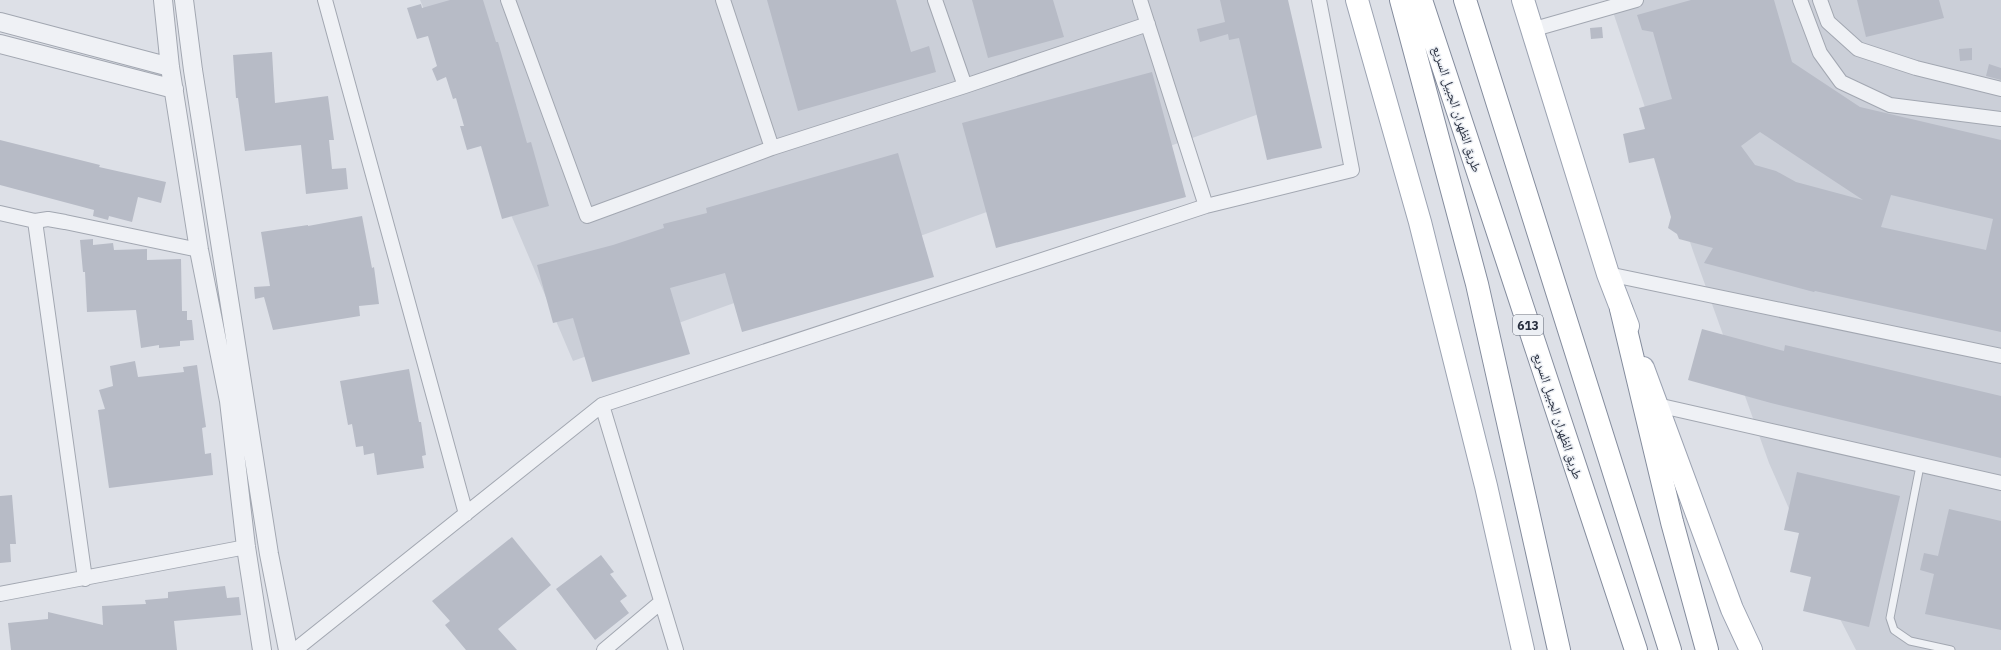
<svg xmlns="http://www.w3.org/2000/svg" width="2001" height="650" viewBox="0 0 2001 650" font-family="'IBM Plex Sans','Noto Naskh Arabic',sans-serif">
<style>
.built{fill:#cbcfd8}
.building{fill:#b7bbc6;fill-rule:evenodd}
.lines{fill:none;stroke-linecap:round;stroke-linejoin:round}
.service-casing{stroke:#a2a7b1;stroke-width:9}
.minor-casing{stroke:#a2a7b1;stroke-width:16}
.tertiary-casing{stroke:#a2a7b1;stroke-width:20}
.primary-casing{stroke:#9ca3b2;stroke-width:24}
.motorway-casing{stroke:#848c9d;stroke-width:24}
.service{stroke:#eff1f5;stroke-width:7}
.minor{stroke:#eff1f5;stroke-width:14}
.tertiary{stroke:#eff1f5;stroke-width:18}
.primary{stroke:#fff;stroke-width:22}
.motorway{stroke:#fff;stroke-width:22}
.labels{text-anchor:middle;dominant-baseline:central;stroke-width:3;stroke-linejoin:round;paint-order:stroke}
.shield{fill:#eceff4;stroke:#616774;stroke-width:1}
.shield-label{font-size:12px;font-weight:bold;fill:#262d3d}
.street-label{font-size:13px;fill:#262d3d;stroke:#eceff4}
</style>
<rect width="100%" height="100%" fill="#dde0e7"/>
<path class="built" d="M 420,0 L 1267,0 L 1292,102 L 573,361 Z
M 1609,0 L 2001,0 L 2001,650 L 1856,650 L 1822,584 L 1769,463 L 1693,251 Z"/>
<path class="building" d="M 450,0 L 483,0 L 496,42 L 498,42 L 527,143 L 531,142 L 549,206 L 502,219 L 481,146 L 467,150 L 460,126 L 464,126 L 456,98 L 453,99 L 446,77 L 437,81 L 432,69 L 437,66 L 428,36 L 417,39 L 407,8 L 421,4 L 422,8 Z
M 767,0 L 896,0 L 911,52 L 929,46 L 936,72 L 798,111 Z
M 972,0 L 1053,0 L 1064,37 L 988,58 Z
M 1220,0 L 1288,0 L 1322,148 L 1267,160 L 1239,38 L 1229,40 L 1228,34 L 1200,42 L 1197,29 L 1225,22 Z
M 1691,0 L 1774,0 L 1792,62 L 1860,107 L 2001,140 L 2001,332 L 1815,291 L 1814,292 L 1704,263 L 1713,248 L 1679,239 L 1677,234 L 1668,228 L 1671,217 L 1654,158 L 1629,163 L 1623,134 L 1645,129 L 1639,108 L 1672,99 L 1653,32 L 1642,30 L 1637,15 ZM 1760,132 L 1863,200 L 1796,182 L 1776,171 L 1755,165 L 1741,146 ZM 1891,195 L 1993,219 L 1986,250 L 1881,227 Z
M 1857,0 L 1939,0 L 1944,18 L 1866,37 Z
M 1602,27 L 1603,38 L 1591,39 L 1590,28 Z
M 1972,48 L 1972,60 L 1960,61 L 1959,49 Z
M 272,52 L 275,103 L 328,96 L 334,140 L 329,140 L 332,169 L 346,168 L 348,189 L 306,194 L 301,145 L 245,151 L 238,98 L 236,98 L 233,55 Z
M 1989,64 L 2001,68 L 2001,80 L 1986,76 Z
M 1152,72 L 1186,197 L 996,248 L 962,123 Z
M 0,140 L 100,165 L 99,167 L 166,182 L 161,203 L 138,197 L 132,222 L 109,216 L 108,220 L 93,216 L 94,210 L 0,185 Z
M 898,153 L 934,277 L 742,332 L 725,273 L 670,288 L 690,354 L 592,382 L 573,318 L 553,323 L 537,265 L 613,245 L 664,228 L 663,224 L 707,213 L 706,208 Z
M 362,216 L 372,268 L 374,267 L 379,304 L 359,306 L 360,316 L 273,330 L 264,297 L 255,299 L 254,287 L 270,286 L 261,232 L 308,225 L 308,226 Z
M 93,239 L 93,245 L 113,243 L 114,250 L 147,249 L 147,260 L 181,259 L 182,311 L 187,311 L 187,320 L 192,320 L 194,340 L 180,341 L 180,346 L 159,348 L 159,345 L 141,348 L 136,310 L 87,312 L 85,272 L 83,272 L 80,240 Z
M 1702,329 L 1784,351 L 1785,345 L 2001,396 L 2001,458 L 1771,403 L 1688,380 Z
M 135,361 L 138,377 L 184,372 L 183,367 L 197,365 L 206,427 L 202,428 L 205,454 L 211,453 L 213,475 L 109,488 L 98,410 L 105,409 L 99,390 L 113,386 L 110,366 Z
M 409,369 L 419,422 L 421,422 L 426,455 L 422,456 L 424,468 L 377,475 L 374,453 L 364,455 L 363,446 L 356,447 L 352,424 L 348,425 L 340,381 Z
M 1797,472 L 1900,496 L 1869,627 L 1803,611 L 1811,577 L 1790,572 L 1799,533 L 1784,530 Z
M 12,495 L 16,544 L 10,544 L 11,562 L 0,563 L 0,496 Z
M 1949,509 L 2001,521 L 2001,630 L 1925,614 L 1934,574 L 1920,570 L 1924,553 L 1938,556 Z
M 512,537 L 551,585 L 498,629 L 517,650 L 466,650 L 445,625 L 450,621 L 432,601 Z
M 601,555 L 614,572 L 610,574 L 627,596 L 620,601 L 629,613 L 595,640 L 556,589 Z
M 225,586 L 227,598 L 239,597 L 241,615 L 174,621 L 177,650 L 11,650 L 8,623 L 48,619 L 48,612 L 103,625 L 102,606 L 146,604 L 145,600 L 168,598 L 168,592 Z"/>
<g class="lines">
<g class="service-casing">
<path id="service" d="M 1920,466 L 1890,618 L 1894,630 L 1910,641 L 1951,650"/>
</g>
<g class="minor-casing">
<path id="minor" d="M 325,0 L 466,514
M 508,0 L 587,216 L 772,148 L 965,86 L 1148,24
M 723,0 L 772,148
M 935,0 L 965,86
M 1140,0 L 1206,206
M 1800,0 L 1820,53 L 1841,82 L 1890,105 L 2001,119
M 1820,0 L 1828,22 L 1858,49 L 1916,68 L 2001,89
M 1531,30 L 1636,0
M 0,213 L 35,221 L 85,579
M 35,221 L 48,219 L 65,222 L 199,250
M 1608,274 L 2001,356
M 602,405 L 676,650
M 1657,405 L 2001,483
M 0,594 L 246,547
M 295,650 L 602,405 L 1206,206 L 1352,170 L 1319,0
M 604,650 L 661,602"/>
</g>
<g class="tertiary-casing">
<path id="tertiary" d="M 163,0 L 170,67 L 199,250 L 229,401 L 246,547 L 262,650
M 184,0 L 193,70 L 269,554 L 288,650
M 0,22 L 170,67
M 0,44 L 174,89"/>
</g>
<g class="primary-casing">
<path id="primary" d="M 1357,0 L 1420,222 L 1486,486 L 1523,650
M 1523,0 L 1608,274 L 1628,326
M 1643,368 L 1732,609 L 1751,650"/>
</g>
<g class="motorway-casing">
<path id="motorway" d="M 1401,0 L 1477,284 L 1559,650
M 1421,0 L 1636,650
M 1465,0 L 1670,650
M 1621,309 L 1672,522 L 1707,650"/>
</g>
<use href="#service" class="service"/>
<use href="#minor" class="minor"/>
<use href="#tertiary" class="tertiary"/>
<use href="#primary" class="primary"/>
<use href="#motorway" class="motorway"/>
</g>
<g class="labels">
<rect class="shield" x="1513" y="315" width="30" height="20" rx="3"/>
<g class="shield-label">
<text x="1528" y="325">613</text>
</g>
<g class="street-label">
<text transform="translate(1457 109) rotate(72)">طريق الظهران الجبيل السريع</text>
<text transform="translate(1558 416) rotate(72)">طريق الظهران الجبيل السريع</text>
</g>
</g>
</svg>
